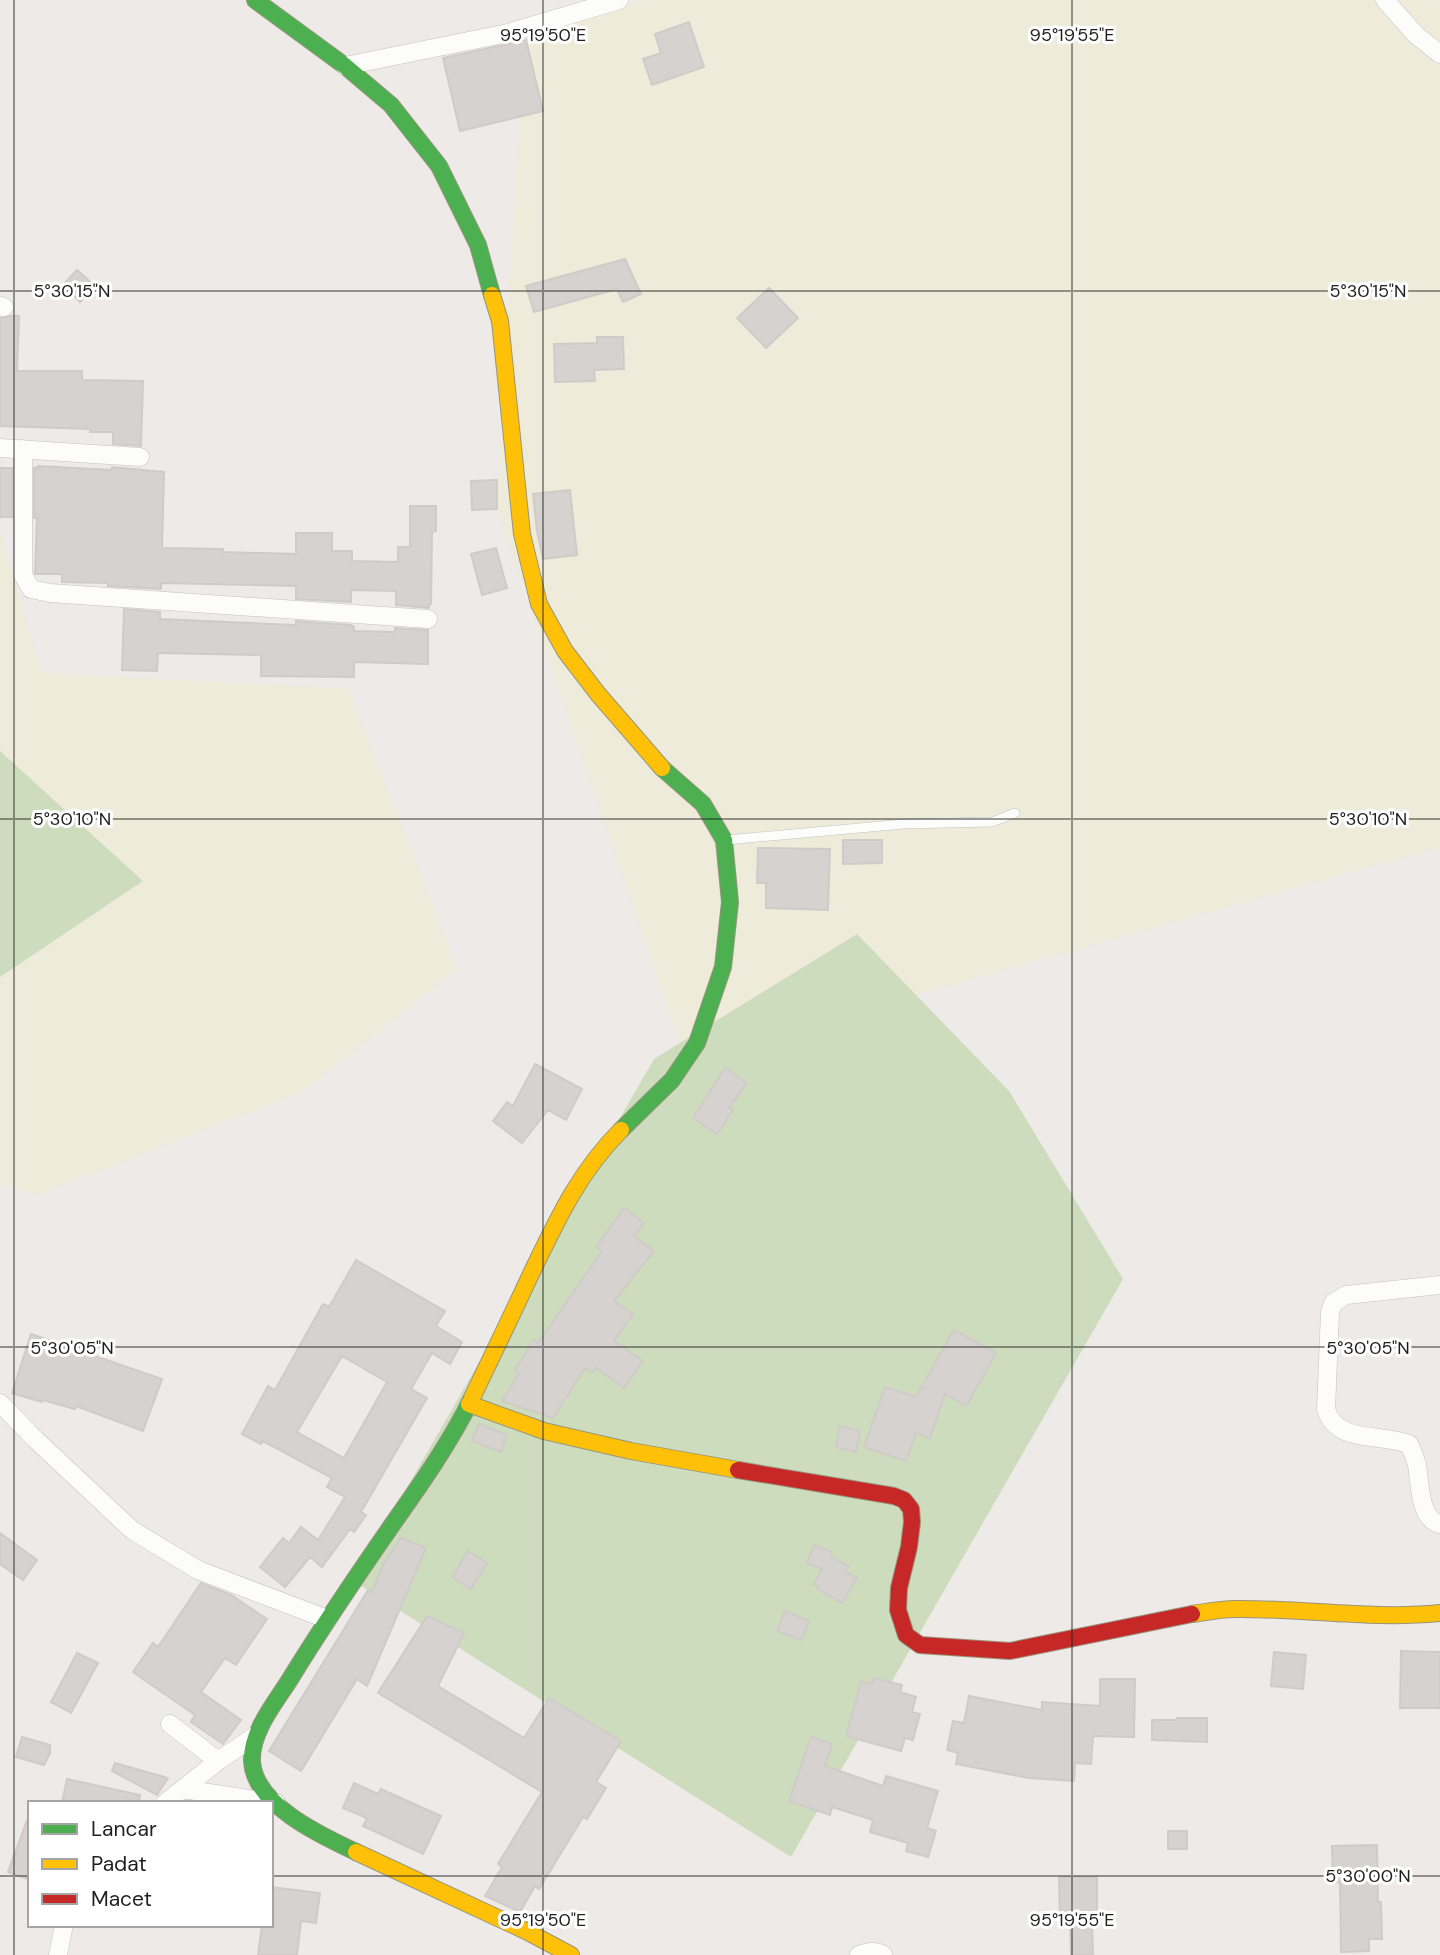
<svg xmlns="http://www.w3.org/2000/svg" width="1440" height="1955" viewBox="0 0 1440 1955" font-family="'DM Sans',sans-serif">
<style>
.farmland{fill:#eeebda}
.forest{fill:#cddcbc}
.building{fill:#d5d2d0;stroke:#d0cbc8;stroke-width:2;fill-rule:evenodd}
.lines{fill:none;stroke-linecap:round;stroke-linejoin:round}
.lane-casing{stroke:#c4c3c2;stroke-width:10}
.street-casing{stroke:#c4c3c2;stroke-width:19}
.fast-casing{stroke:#98957e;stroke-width:18}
.slow-casing{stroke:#98957e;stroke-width:18}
.jam-casing{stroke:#98957e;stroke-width:18}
.lane{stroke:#fcfcfb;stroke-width:9}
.street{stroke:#fcfcfb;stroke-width:18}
.fast{stroke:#4caf50;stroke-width:16}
.slow{stroke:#ffc107;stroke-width:16}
.jam{stroke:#c62828;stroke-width:16}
.ticks{fill:none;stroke:#1f1f1f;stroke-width:2;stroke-opacity:0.45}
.ticks-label{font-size:18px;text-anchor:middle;fill:#1f1f1f;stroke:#fff;stroke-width:6;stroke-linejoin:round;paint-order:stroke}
</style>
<rect width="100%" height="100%" fill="#edeae7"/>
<path class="farmland" d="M 644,0 L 1434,0 L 1440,5 L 1440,847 L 685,1060 L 497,509 L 524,34 Z
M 0,533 L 42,673 L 348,689 L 457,969 L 303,1091 L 37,1195 L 0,1183 Z"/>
<path class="forest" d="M 0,751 L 143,881 L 0,977 Z
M 857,934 L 1009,1091 L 1123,1279 L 791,1857 L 353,1581 L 654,1059 Z"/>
<path class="building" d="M 689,22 L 704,67 L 652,85 L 643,59 L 661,53 L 655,34 Z
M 526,40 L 543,111 L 460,131 L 443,58 Z
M 625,259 L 641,294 L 623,302 L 617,289 L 534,312 L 526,286 Z
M 77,270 L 95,286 L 80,302 L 63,285 Z
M 769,288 L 798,318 L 766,348 L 737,318 Z
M 11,316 L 19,316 L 17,371 L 82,371 L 82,380 L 143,381 L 141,446 L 113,444 L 113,432 L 90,432 L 90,429 L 0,426 L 0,318 Z
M 597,337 L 623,337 L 624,369 L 594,370 L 595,381 L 555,382 L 554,344 L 597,343 Z
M 38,466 L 112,470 L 112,467 L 164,472 L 162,548 L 223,549 L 223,552 L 296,554 L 296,533 L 332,533 L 332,551 L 352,551 L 352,561 L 398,562 L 398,547 L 410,547 L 410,506 L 436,506 L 436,531 L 432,532 L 431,604 L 429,604 L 429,608 L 396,605 L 396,591 L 351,590 L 351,602 L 296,599 L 296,586 L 161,583 L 161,589 L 108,586 L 108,583 L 62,582 L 62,574 L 35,574 L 37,518 L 34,518 L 34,468 L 38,468 Z
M 0,468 L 12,468 L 12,517 L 0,517 Z
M 497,480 L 497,509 L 472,510 L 471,481 Z
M 570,490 L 577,555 L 543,559 L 537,531 L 533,494 Z
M 496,548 L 507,588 L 482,595 L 471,554 Z
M 124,609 L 160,612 L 160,619 L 296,625 L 296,621 L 351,625 L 354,627 L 354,631 L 395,632 L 395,628 L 428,630 L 428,664 L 354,662 L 354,677 L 261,676 L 261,655 L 158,653 L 157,671 L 122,670 Z
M 843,840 L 882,840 L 882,863 L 843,864 Z
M 758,848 L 830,849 L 828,910 L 766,908 L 766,883 L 757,883 Z
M 535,1064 L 582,1089 L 566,1120 L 548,1110 L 522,1143 L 493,1121 L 507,1102 L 513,1106 Z
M 725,1068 L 747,1083 L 729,1108 L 733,1110 L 717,1134 L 693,1118 Z
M 624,1208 L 644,1223 L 634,1236 L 654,1251 L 614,1301 L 633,1314 L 614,1341 L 643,1361 L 624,1388 L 596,1368 L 592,1373 L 585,1368 L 553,1418 L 502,1401 L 519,1373 L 515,1370 L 534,1340 L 538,1343 L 602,1251 L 596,1247 Z
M 356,1260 L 445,1311 L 436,1326 L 462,1342 L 450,1364 L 432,1353 L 411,1389 L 427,1398 L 361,1512 L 366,1515 L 354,1532 L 350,1529 L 322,1567 L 310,1557 L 285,1587 L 260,1567 L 283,1538 L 289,1543 L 301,1527 L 318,1540 L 345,1497 L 327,1487 L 332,1478 L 263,1441 L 261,1444 L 242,1434 L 268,1386 L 275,1390 L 323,1304 L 329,1307 ZM 342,1356 L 387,1382 L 344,1458 L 297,1432 Z
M 954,1330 L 996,1353 L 966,1406 L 945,1394 L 930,1438 L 916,1433 L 906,1461 L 864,1447 L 885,1387 L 916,1397 Z
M 31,1334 L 162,1379 L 143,1431 L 76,1406 L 75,1409 L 43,1400 L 42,1402 L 12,1393 Z
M 479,1424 L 507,1435 L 501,1452 L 472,1441 Z
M 840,1426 L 860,1431 L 856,1452 L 836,1447 Z
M 0,1533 L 37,1560 L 23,1580 L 0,1564 Z
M 401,1538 L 426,1548 L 367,1686 L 357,1679 L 301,1771 L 269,1751 L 368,1590 L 372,1592 L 384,1563 Z
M 814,1545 L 832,1552 L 830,1556 L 848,1566 L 845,1572 L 857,1578 L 842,1603 L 817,1589 L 819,1587 L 814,1584 L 822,1569 L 807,1563 Z
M 468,1551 L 487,1563 L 471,1589 L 452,1577 Z
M 201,1583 L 231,1595 L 267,1619 L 236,1665 L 225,1658 L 201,1692 L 241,1720 L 223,1744 L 191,1722 L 195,1715 L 133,1672 L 153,1643 L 158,1647 Z
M 785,1611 L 809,1621 L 801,1640 L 777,1631 Z
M 427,1616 L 464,1633 L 438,1686 L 524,1738 L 549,1698 L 621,1741 L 596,1782 L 606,1788 L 587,1819 L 583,1817 L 539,1889 L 535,1886 L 520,1912 L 485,1896 L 502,1867 L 498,1864 L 542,1792 L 378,1693 Z
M 1401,1651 L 1440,1652 L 1440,1708 L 1400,1708 Z
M 1274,1652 L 1306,1655 L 1303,1689 L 1271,1686 Z
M 77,1653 L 98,1663 L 71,1713 L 51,1702 Z
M 874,1678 L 902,1685 L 900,1692 L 916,1697 L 912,1712 L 920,1714 L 913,1740 L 905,1738 L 901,1751 L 846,1736 L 861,1682 L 872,1684 Z
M 1100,1679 L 1135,1679 L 1134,1737 L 1093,1736 L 1091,1764 L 1075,1763 L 1074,1781 L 1029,1778 L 956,1764 L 958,1753 L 947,1750 L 953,1721 L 964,1723 L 969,1696 L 1042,1710 L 1042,1702 L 1100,1706 Z
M 1177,1718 L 1207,1718 L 1207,1742 L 1152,1740 L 1152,1720 L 1177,1720 Z
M 22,1737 L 50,1745 L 50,1753 L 44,1765 L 16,1757 Z
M 811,1737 L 832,1744 L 825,1766 L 883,1786 L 886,1776 L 938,1791 L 927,1828 L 936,1831 L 928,1857 L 906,1851 L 908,1843 L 870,1832 L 873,1820 L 832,1807 L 830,1815 L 789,1801 Z
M 115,1763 L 168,1778 L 157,1795 L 112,1771 Z
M 67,1779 L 140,1795 L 139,1803 L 62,1803 Z
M 354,1783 L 378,1794 L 381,1789 L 441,1816 L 423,1854 L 363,1826 L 367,1818 L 343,1808 Z
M 28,1818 L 30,1819 L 30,1880 L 8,1872 Z
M 1168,1831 L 1187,1831 L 1187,1849 L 1168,1849 Z
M 1377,1845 L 1378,1902 L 1381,1902 L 1382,1939 L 1369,1939 L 1369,1951 L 1341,1952 L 1340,1882 L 1333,1883 L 1332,1846 Z
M 1059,1877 L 1097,1877 L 1097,1918 L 1092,1918 L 1093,1955 L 1071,1955 L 1070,1918 L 1060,1918 Z
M 271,1887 L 320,1893 L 316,1923 L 301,1921 L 297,1955 L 258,1955 L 262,1925 L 271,1925 Z"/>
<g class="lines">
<g class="lane-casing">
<path id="lane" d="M 726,840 L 904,824 L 992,822 L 1015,813"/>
</g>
<g class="street-casing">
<path id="street" d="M 1385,0 L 1416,35 L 1440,54
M 345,66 L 508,33 L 619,0
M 0,306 L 4,307
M 0,448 L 140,457
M 23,449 L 23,575 L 31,589 L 50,593 L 428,619
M 1440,1285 L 1346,1295 L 1333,1303 L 1330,1312 L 1326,1409 C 1336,1444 1380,1433 1409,1444 C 1412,1451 1415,1457 1417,1465 C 1420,1482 1419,1519 1440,1524
M 0,1403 L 35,1439 L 132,1530 L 198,1570 L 327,1619
M 170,1724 L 218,1761
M 183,1789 L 276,1803
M 165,1803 L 218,1761 L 255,1736
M 58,1955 L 64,1925
M 859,1955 C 868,1952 875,1950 883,1955"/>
</g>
<g class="fast-casing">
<path id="fast" d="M 255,0 L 345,66 L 391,105 L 439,166 L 478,245 L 492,295
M 621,1130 L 672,1080 L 697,1043 L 723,967 L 730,902 L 724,840 L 703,804 L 662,768
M 356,1852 C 322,1836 254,1805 252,1761 C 251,1730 277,1701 292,1676 C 324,1624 358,1574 392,1525 C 421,1484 450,1443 472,1398"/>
</g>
<g class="slow-casing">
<path id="slow" d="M 492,295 L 500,321 L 522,534 L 539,604 L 565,651 L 598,694 L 662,768
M 472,1398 C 491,1358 511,1317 530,1276 C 556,1222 578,1173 621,1130
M 469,1404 L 544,1431 L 631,1451 L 738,1470
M 1192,1614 C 1206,1612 1221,1609 1235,1609 C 1303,1608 1372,1620 1440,1613
M 356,1852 L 526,1931 L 571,1955"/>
</g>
<g class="jam-casing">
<path id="jam" d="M 738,1470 L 894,1496 L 904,1500 L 911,1509 L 912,1522 L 909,1547 L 899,1588 L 898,1610 L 906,1635 L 920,1645 L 1010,1651 L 1192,1614"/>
</g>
<use href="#lane" class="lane"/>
<use href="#street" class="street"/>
<use href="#fast" class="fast"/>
<use href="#slow" class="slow"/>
<use href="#jam" class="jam"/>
</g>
<path class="ticks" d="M 14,0 L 14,1955M 543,0 L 543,1955M 1072,0 L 1072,1955M 0,291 L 1440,291M 0,819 L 1440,819M 0,1347 L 1440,1347M 0,1876 L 30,1876M 271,1876 L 1440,1876"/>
<g class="ticks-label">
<text x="543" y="41">95°19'50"E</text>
<text x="1072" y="41">95°19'55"E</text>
<text x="72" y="297">5°30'15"N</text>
<text x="1368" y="297">5°30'15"N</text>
<text x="72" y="825">5°30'10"N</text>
<text x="1368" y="825">5°30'10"N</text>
<text x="72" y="1354">5°30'05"N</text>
<text x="1368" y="1354">5°30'05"N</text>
<text x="1368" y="1882">5°30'00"N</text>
<text x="543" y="1926">95°19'50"E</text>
<text x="1072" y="1926">95°19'55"E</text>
</g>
<rect x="28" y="1801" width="245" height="126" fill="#ffffff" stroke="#a5a5a5" stroke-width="2"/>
<rect x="42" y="1824" width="35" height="10" fill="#4caf50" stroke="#a5a5a5" stroke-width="2"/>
<text x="91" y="1836" font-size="21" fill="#1f1f1f">Lancar</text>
<rect x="42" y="1859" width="35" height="10" fill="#ffc107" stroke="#a5a5a5" stroke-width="2"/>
<text x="91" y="1871" font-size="21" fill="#1f1f1f">Padat</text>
<rect x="42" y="1894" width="35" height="10" fill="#c62828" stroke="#a5a5a5" stroke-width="2"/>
<text x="91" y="1906" font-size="21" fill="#1f1f1f">Macet</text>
</svg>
